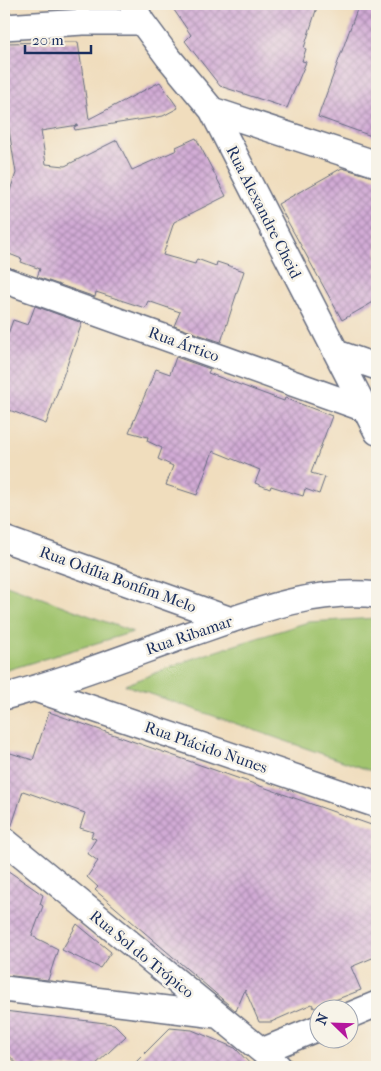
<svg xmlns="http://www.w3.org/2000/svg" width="381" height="1071" viewBox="0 0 381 1071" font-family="'IM FELL French Canon',serif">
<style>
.grass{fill:#a1c46e;stroke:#5e7a66}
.building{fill:url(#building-cross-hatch)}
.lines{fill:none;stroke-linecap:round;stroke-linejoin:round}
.minor-casing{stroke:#666c7f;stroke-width:28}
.minor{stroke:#fff;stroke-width:25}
.labels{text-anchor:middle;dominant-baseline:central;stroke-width:5;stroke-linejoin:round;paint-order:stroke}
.street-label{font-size:16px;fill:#1b2f5e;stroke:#f7f3e8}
</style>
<defs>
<pattern id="building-cross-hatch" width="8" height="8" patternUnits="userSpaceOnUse" patternTransform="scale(1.25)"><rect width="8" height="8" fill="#d2abd5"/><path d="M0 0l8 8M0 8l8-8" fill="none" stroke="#aa8cb0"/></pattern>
</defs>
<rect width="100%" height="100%" fill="#f7f3e8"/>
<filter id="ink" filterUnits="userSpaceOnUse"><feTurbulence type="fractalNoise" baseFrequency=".02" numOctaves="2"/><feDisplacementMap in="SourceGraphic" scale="10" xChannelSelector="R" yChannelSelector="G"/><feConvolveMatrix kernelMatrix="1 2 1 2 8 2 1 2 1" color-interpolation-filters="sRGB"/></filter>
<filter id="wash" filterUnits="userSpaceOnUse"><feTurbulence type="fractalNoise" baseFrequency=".0096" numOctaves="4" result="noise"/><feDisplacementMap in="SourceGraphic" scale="20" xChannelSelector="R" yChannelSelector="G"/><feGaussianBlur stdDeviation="1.12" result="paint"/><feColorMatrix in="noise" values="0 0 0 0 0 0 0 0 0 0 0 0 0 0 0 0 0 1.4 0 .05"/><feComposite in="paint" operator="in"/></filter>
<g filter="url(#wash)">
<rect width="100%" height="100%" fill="#f0ddbd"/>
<path class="grass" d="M 4,584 L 133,632 L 4,671 Z
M 377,618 L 377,773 L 125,685 L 191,659 L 308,622 Z"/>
<g id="blocks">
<path class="building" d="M 183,4 L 318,4 L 304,48 L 306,49 L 302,61 L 306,62 L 287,108 L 220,86 L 185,41 L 191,35 L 174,10 Z
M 359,4 L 377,4 L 377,138 L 318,117 Z
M 62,42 L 78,42 L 89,119 L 160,82 L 178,108 L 163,116 L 75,130 L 74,127 L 78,125 L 41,131 L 46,164 L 65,166 L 117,140 L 132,170 L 177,150 L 176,147 L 196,138 L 226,196 L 174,222 L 163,255 L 195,264 L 197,259 L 216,266 L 217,262 L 244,271 L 221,342 L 174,326 L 180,312 L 148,301 L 145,308 L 96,292 L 95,297 L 37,277 L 40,269 L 21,262 L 22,259 L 4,252 L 4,208 L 16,173 L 7,118 L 4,118 L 4,43 Z
M 342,168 L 377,178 L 377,300 L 342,320 L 278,204 Z
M 35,306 L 82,323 L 46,424 L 4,408 L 4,345 L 13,320 L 28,325 Z
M 176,357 L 210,369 L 208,373 L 284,401 L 285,398 L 332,416 L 311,473 L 325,477 L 319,494 L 305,489 L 303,496 L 271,486 L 270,489 L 255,483 L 260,470 L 213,451 L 197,495 L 166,485 L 173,466 L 158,459 L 162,448 L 147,441 L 148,437 L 129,432 L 156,369 L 170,374 Z
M 49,712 L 377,827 L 377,956 L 351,967 L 361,990 L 314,1008 L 312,1004 L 271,1022 L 259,1022 L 245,990 L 236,1011 L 95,890 L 98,887 L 87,877 L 98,861 L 87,853 L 96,839 L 91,837 L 93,832 L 80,828 L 85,813 L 23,791 L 11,828 L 4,826 L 4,751 L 33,760 Z
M 4,868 L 43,895 L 40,904 L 43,906 L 32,936 L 58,949 L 48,980 L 4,975 Z
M 77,924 L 111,952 L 100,968 L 62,950 Z
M 4,1011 L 114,1024 L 126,1036 L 93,1067 L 20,1067 L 4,1050 Z
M 170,1028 L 192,1030 L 235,1048 L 253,1067 L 131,1067 Z"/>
</g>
</g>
<g filter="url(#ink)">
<use href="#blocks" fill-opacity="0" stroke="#666c7f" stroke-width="1"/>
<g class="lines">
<g class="minor-casing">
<path id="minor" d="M 132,4 L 142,22 L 168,57 L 212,110 L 377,432
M 4,27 L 83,22 L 142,22
M 212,110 L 377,164
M 4,280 L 365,409
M 337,353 L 377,367
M 4,539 L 231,620
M 35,689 L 377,805
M 4,697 C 67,680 128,656 190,634 C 251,613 313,588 377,595
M 4,840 L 262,1051 L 279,1067
M 4,989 L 216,1015
M 348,1016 L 377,1004
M 262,1051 L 318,1028"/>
</g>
<use href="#minor" class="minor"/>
</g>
</g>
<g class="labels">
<g class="street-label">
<text transform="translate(264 212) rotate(63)">Rua Alexandre Cheid</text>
<text transform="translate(184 344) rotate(20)">Rua Ártico</text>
<text transform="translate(118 579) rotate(20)">Rua Odília Bonfim Melo</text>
<text transform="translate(189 635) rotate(-19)">Rua Ribamar</text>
<text transform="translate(206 747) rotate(19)">Rua Plácido Nunes</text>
<text transform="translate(142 954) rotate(39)">Rua Sol do Trópico</text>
</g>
</g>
<rect width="381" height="1071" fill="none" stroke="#f7f3e8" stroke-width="20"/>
<g transform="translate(334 1024) rotate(293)"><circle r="24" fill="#f7f3e8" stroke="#9fa5b1"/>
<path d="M0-4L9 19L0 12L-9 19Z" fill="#b5179e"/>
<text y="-8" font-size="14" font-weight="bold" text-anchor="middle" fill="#1b2f5e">N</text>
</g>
<path d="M25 45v8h66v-8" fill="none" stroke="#1b2f5e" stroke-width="2.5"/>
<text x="32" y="45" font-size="15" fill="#1b2f5e" stroke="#f7f3e8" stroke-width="4" paint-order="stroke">20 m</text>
</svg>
